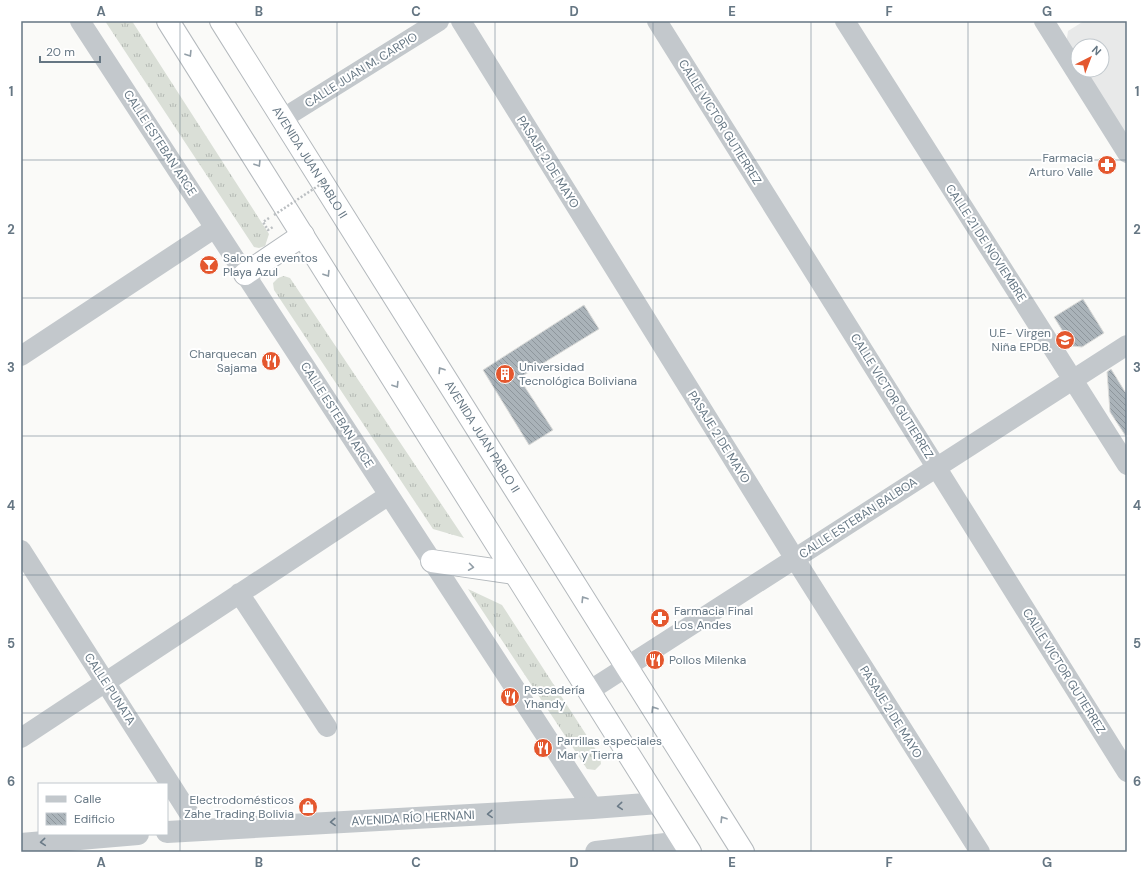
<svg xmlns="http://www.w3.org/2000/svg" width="1148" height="873" viewBox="0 0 1148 873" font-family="'DM Sans',sans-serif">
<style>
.built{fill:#e8e9e9}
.grass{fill:url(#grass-tufts)}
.building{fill:url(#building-back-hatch);stroke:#dcdcda}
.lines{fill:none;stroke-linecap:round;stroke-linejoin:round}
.trunk-casing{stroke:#b4b9bd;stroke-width:24}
.path{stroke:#bbbfc2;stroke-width:2.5;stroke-dasharray:2 2;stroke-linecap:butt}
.minor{stroke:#c3c8cc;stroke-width:20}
.tertiary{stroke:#c3c8cc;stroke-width:22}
.trunk{stroke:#fff;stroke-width:22}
.path-bridge{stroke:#bbbfc2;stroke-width:2.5;stroke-dasharray:2 2;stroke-linecap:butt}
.oneway{stroke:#939fa8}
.oneway2{stroke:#6a7a87}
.grid{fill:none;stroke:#657683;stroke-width:1;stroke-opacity:0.55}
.labels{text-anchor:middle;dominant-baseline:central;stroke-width:4;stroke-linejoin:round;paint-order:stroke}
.street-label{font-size:12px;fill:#657683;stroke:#fff}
.poi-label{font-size:12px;fill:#657683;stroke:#fff;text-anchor:start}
.neatline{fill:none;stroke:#657683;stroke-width:1.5}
.grid-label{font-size:13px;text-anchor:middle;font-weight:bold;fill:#657683}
</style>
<defs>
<pattern id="grass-tufts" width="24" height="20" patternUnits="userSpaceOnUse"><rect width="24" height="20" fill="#dadfd7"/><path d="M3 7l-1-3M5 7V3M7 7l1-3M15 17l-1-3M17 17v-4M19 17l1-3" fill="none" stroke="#b4b9b4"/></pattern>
<pattern id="building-back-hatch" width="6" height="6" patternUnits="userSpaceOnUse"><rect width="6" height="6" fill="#aab3b9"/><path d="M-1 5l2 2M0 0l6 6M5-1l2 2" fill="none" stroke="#8e969c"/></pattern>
</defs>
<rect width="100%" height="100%" fill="#fafaf8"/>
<path class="built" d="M 1084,21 L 1127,21 L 1127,141 L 1082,70 L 1102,70 L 1102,46 L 1078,46 L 1078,64 L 1066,44 L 1068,31 Z"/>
<path class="grass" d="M 105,21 L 132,21 L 269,234 L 265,246 L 259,248 L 254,247 Z
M 284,276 L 290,278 L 464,538 L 433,529 L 274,290 L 273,283 L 278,278 Z
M 468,589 L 502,605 L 600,756 L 601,764 L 595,770 L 587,769 Z"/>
<path class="building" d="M 1083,299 L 1104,333 L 1082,347 L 1072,346 L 1054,317 Z
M 584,305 L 599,329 L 519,378 L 553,430 L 529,445 L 483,370 Z
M 1111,369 L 1127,395 L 1127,438 L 1110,412 L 1107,372 Z"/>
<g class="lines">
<g class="trunk-casing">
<g id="trunk">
<path d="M 168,21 L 690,852"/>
<path id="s1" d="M 221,21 L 743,852"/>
<path d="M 245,274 L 303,235"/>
<path d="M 432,561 L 514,573"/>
</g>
</g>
<path class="path" d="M 269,218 L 263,222 L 268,230 L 273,227"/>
<path class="minor" d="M 80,21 L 593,808
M 461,21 L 795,559 L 980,852
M 657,21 L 1127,772
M 845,21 L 1127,465
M 1044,21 L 1127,153
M 282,119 L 439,21
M 21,356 L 215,228
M 21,550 L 199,829
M 239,593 L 327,727
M 589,691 L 1127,345
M 21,738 L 389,495"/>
<path class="tertiary" d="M 167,832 L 593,808 L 659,803
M 21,844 L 138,834
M 596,852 L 683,842"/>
<use href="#trunk" class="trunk"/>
<path class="path-bridge" d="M 274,215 L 327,180"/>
</g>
<defs><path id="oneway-chevron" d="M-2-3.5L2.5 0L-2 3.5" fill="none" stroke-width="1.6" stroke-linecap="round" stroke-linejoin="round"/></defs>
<g class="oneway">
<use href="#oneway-chevron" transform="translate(189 54) rotate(58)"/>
<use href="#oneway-chevron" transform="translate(258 164) rotate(58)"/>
<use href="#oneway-chevron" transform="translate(327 274) rotate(58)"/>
<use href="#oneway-chevron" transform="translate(441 370) rotate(-122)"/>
<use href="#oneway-chevron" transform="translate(396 385) rotate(58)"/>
<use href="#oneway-chevron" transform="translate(471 567) rotate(8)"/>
<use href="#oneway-chevron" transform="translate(584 599) rotate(-122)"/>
<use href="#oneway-chevron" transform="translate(654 709) rotate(-122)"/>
<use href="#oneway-chevron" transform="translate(723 819) rotate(-122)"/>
</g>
<g class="oneway2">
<use href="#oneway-chevron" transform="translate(620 806) rotate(175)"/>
<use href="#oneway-chevron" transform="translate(490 814) rotate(177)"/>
<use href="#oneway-chevron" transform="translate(333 822) rotate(177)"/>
<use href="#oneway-chevron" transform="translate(43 842) rotate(175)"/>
</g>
<path class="grid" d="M 180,21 L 180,852M 337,21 L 337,852M 495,21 L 495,852M 653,21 L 653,852M 811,21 L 811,852M 968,21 L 968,852M 21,160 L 1127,160M 21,298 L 1127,298M 21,436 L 1127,436M 21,575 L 1127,575M 21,713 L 1127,713"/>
<defs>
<g id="pharmacy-disc" transform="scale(1)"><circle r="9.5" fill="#e4572e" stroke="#fff"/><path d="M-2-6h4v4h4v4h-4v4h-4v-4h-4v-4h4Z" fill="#fff"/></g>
<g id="bar-disc" transform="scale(1)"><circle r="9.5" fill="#e4572e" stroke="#fff"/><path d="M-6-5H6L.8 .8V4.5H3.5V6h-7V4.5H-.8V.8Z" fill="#fff"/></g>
<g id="school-disc" transform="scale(1)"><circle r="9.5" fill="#e4572e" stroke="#fff"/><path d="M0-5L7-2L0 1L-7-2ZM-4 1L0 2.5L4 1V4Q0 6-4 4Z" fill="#fff"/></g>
<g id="restaurant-disc" transform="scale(1)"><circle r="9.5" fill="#e4572e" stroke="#fff"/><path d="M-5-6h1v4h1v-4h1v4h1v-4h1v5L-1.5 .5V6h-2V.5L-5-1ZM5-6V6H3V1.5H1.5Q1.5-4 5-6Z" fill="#fff"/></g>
<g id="building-disc" transform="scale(1)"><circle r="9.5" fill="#e4572e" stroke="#fff"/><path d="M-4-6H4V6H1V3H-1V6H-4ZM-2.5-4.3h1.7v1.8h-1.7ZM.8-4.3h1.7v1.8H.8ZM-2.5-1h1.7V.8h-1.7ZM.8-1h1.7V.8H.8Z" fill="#fff"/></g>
<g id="shop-disc" transform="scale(1)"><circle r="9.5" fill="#e4572e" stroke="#fff"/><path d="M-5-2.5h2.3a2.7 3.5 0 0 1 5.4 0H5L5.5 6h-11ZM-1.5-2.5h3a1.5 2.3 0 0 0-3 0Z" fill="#fff"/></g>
</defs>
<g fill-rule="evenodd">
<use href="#pharmacy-disc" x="1107" y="165"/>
<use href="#bar-disc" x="209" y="265"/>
<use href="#school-disc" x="1065" y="340"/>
<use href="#restaurant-disc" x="271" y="361"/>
<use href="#building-disc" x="505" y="374"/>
<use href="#pharmacy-disc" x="660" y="618"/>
<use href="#restaurant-disc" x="655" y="660"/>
<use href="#restaurant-disc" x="510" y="697"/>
<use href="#restaurant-disc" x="543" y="748"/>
<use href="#shop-disc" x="308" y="807"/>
</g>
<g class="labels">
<g class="street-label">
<text transform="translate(361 70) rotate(-32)">CALLE JUAN M. CARPIO</text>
<text transform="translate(720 122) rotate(58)">CALLE VICTOR GUTIERREZ</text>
<text transform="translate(160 143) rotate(57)">CALLE ESTEBAN ARCE</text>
<text stroke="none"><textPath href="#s1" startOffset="167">AVENIDA JUAN PABLO II</textPath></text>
<text transform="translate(548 162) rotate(58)">PASAJE 2 DE MAYO</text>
<text transform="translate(986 243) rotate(57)">CALLE 21 DE NOVIEMBRE</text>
<text transform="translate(892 396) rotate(58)">CALLE VICTOR GUTIERREZ</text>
<text transform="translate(337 415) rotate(57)">CALLE ESTEBAN ARCE</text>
<text stroke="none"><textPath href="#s1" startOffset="491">AVENIDA JUAN PABLO II</textPath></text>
<text transform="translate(719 437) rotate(58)">PASAJE 2 DE MAYO</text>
<text transform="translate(858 518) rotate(-33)">CALLE ESTEBAN BALBOA</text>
<text transform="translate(1064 671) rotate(58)">CALLE VICTOR GUTIERREZ</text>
<text transform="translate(110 689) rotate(57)">CALLE PUNATA</text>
<text transform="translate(891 712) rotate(58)">PASAJE 2 DE MAYO</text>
<text transform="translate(413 818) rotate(-3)">AVENIDA RÍO HERNANI</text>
</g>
<g class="poi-label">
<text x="1093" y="158" text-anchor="end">Farmacia<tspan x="1093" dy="14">Arturo Valle</tspan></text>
<text x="223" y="258">Salon de eventos<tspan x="223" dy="14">Playa Azul</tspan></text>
<text x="1051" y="333" text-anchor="end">U.E- Virgen<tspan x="1051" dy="14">Niña EPDB.</tspan></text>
<text x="257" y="354" text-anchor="end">Charquecan<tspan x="257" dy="14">Sajama</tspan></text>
<text x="519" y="367">Universidad<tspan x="519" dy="14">Tecnológica Boliviana</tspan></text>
<text x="674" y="611">Farmacia Final<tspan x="674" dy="14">Los Andes</tspan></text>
<text x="669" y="660">Pollos Milenka</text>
<text x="524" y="690">Pescadería<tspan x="524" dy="14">Yhandy</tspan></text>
<text x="557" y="741">Parrillas especiales<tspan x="557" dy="14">Mar y Tierra</tspan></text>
<text x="294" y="800" text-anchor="end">Electrodomésticos<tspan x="294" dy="14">Zahe Trading Bolivia</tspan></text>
</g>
</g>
<rect width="1148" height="873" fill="none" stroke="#ffffff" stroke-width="44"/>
<rect x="38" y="783" width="130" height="52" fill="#ffffff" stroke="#c1c8cd"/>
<rect x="46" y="796" width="20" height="6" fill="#c3c8cc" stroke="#c1c8cd"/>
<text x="74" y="803" font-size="12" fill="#657683">Calle</text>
<rect x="46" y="813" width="20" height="12" fill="url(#building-back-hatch)" stroke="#c1c8cd"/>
<text x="74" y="823" font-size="12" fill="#657683">Edificio</text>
<g transform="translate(1090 58) rotate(42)"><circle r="19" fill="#ffffff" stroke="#c1c8cd"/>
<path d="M0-3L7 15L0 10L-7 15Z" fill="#e4572e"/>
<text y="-6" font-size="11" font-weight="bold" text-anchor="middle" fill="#657683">N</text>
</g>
<path d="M40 56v6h60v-6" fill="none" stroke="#657683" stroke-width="2"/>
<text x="46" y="56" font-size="12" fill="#657683" stroke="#ffffff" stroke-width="3" paint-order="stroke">20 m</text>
<rect x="22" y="22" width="1104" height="829" class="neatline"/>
<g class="grid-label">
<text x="101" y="16">A</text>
<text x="259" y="16">B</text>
<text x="416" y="16">C</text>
<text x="574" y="16">D</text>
<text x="732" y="16">E</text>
<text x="889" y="16">F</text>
<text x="1047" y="16">G</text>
<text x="11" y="96">1</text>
<text x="1137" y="96">1</text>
<text x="11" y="234">2</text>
<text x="1137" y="234">2</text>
<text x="11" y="372">3</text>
<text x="1137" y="372">3</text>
<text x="11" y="510">4</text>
<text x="1137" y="510">4</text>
<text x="11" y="648">5</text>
<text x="1137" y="648">5</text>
<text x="11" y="786">6</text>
<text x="1137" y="786">6</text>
<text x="101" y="867">A</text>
<text x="259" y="867">B</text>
<text x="416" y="867">C</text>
<text x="574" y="867">D</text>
<text x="732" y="867">E</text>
<text x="889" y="867">F</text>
<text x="1047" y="867">G</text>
</g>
</svg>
